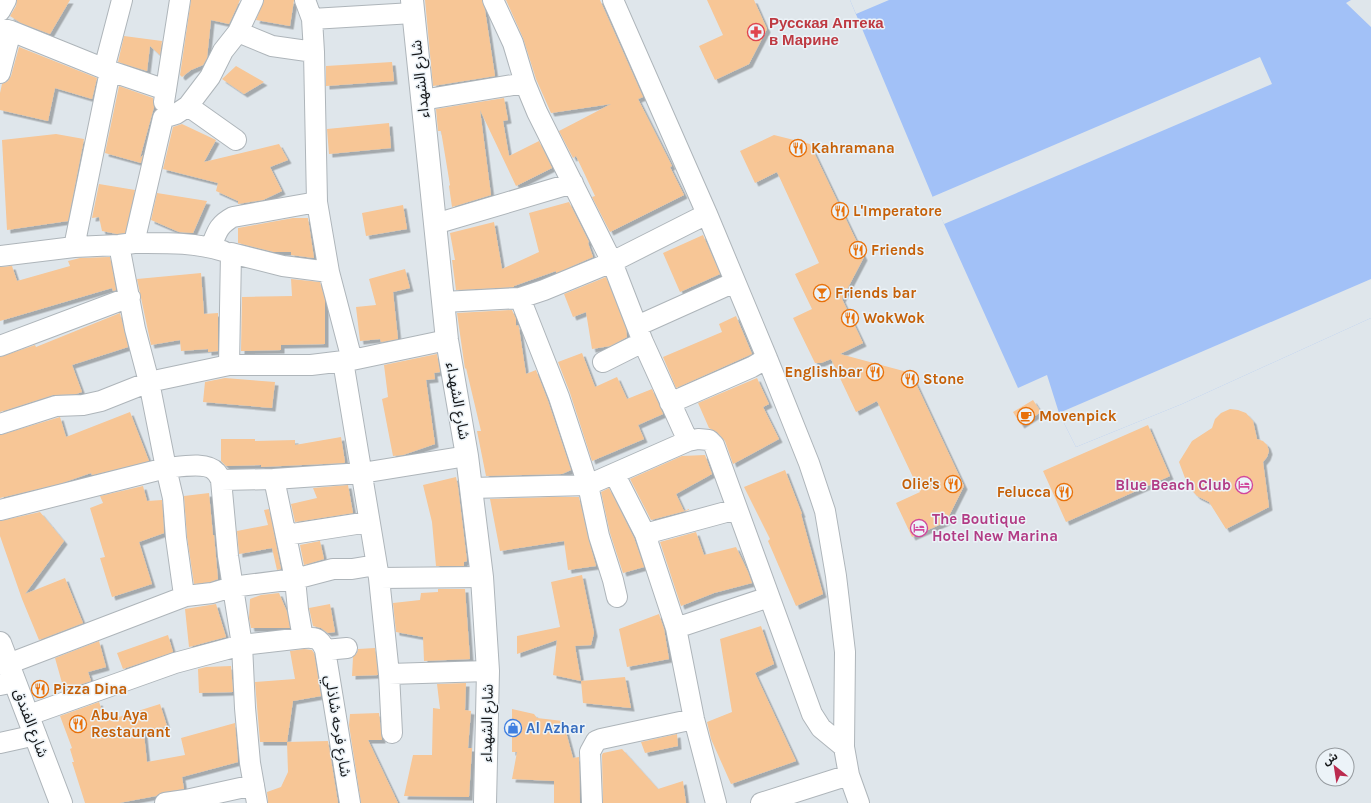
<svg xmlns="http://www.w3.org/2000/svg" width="1371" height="803" viewBox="0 0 1371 803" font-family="Karla,'Noto Sans Arabic',sans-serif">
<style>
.water{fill:#a2c1f7}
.pier{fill:#dfe6eb}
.building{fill:#f7c696;filter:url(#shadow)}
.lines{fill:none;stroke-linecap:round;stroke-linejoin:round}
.minor-casing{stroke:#aeb5ba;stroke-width:22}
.tertiary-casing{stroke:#aeb5ba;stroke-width:24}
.minor{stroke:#fff;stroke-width:20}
.tertiary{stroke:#fff;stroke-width:22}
.labels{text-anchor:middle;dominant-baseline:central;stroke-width:3;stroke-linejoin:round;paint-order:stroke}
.health-label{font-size:15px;font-weight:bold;fill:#be3a42;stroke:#ecf3f8;text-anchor:start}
.street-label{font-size:15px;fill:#16181a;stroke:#ecf3f8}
.food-label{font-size:15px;font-weight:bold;fill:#c56008;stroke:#ecf3f8;text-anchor:start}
.hotel-label{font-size:15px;font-weight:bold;fill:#b23c85;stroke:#ecf3f8;text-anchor:end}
.shop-label{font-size:15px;font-weight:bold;fill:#366cbe;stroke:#ecf3f8;text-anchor:start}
</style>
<defs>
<filter id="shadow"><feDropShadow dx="3.5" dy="3.5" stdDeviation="0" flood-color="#0004"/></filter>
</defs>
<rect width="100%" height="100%" fill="#dfe6eb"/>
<path class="water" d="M 850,0 L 1371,0 L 1371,318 L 1182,404 L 1076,447 L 1059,413 L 1047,375 L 1018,388 L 944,224 Z"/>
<path class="pier" d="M 850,0 L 889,0 L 856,14 Z
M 1351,0 L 1371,0 L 1371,27 L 1346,3 Z
M 1260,57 L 1272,84 L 944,224 L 932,197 Z
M 1371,279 L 1371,318 L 1182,404 L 1076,447 L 1059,413 Z"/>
<path class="building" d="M 17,0 L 70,0 L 50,34 L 21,23 L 10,16 L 16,6 Z
M 191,0 L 240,0 L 229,24 L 211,20 L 207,58 L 203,65 L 191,70 L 182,77 L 180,75 Z
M 264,0 L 294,0 L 290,26 L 256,20 Z
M 425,0 L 482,0 L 485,10 L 495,76 L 433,86 Z
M 506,0 L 600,0 L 643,97 L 638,99 L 672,166 L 670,167 L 684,195 L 610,232 L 592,197 L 595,196 L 576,156 L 573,158 L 559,131 L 611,104 L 551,113 L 536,79 L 523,38 Z
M 707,0 L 754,0 L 767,29 L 749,64 L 715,80 L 699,46 L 723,35 Z
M 124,36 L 162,41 L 160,55 L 150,46 L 147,71 L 118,62 Z
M 19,47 L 97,78 L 92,99 L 55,88 L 48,121 L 0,110 L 0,93 L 2,84 L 8,81 L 11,76 Z
M 392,62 L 394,81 L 326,86 L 326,66 Z
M 236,66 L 264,82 L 244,94 L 222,79 Z
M 119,86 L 153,98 L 154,107 L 140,158 L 143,155 L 141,163 L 105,153 Z
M 504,98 L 508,120 L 503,121 L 509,156 L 539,141 L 552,168 L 516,186 L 480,110 L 491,195 L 452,207 L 449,186 L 450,185 L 441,131 L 438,131 L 436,109 Z
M 389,123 L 391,148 L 329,154 L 327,129 Z
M 182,124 L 216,140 L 204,162 L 279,144 L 288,160 L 270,167 L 282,191 L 263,200 L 238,204 L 238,201 L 216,191 L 218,183 L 163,169 L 173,127 Z
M 56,134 L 84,139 L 68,221 L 7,230 L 2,140 Z
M 774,135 L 810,144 L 864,257 L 842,299 L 863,343 L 840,354 L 911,373 L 964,486 L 946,522 L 912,537 L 896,503 L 920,492 L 877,401 L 856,412 L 831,359 L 821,363 L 815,363 L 793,318 L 812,309 L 795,274 L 819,263 L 777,172 L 755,183 L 740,151 Z
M 99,184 L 135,190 L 125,233 L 117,234 L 102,231 L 99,217 L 92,218 Z
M 157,193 L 207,201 L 193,233 L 179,232 L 151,220 Z
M 569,202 L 589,242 L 588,243 L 593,257 L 556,273 L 556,271 L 514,286 L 514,287 L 456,290 L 452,260 L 455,260 L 450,233 L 494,222 L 502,269 L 539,252 L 529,213 Z
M 403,205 L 407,229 L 366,236 L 362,213 Z
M 293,218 L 308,218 L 314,258 L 291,255 L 291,252 L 274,252 L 238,243 L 238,228 Z
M 703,235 L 720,274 L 680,292 L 663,253 Z
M 110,257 L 116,290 L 113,291 L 112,288 L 0,321 L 0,267 L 12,266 L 17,281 L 70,266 L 68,261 L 80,258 Z
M 405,269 L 410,288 L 393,292 L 398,339 L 381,342 L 380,339 L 360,341 L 356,307 L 376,305 L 369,279 Z
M 201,273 L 204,314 L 218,313 L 218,351 L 208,352 L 208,349 L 181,351 L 180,340 L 151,345 L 137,279 Z
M 606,277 L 626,329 L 627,337 L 610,346 L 592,349 L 586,312 L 573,317 L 564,294 Z
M 291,279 L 320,282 L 325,301 L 325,344 L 281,345 L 281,350 L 241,351 L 242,297 L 292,296 Z
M 512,310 L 516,319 L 516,326 L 518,325 L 519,328 L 526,374 L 536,370 L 548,401 L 571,470 L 562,474 L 486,476 L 477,431 L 481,431 L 466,368 L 465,369 L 457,313 Z
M 120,313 L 128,347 L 72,365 L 82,392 L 76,394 L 53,395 L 0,412 L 0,357 L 35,345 L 36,347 Z
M 736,316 L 752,354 L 676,388 L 663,357 L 722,332 L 719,324 Z
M 582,353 L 595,387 L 617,377 L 627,399 L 652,389 L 663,414 L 638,425 L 644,439 L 592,461 L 570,393 L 558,362 Z
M 437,354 L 440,372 L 434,373 L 435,379 L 426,380 L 435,444 L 403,455 L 393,456 L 382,399 L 388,397 L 384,365 Z
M 225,378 L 275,382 L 272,408 L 203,402 L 205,382 Z
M 757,378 L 769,404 L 763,407 L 779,439 L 733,464 L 725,441 L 717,432 L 709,428 L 698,403 Z
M 1033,400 L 1041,412 L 1021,425 L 1013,412 Z
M 1230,409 L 1238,410 L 1246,413 L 1253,421 L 1257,439 L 1263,441 L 1267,445 L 1269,451 L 1267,457 L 1263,462 L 1269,507 L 1226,529 L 1209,502 L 1197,496 L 1188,486 L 1179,462 L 1192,441 L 1212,428 L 1215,419 L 1221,413 Z
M 130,412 L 149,461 L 92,475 L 91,473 L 62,483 L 0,498 L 0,435 L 60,417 L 66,437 Z
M 1148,425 L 1170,476 L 1066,522 L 1043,471 Z
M 341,437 L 345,462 L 344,463 L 261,467 L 261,465 L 226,466 L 221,461 L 221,439 L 255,439 L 255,441 L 295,440 L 295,445 Z
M 705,455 L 712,474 L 676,494 L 684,511 L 689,509 L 689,510 L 651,520 L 630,479 L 682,456 Z
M 785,470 L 802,514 L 801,514 L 823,594 L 796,606 L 768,541 L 770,539 L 744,487 Z
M 456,477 L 458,487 L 467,561 L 464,562 L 464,566 L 436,566 L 432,522 L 423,485 Z
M 348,485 L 353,513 L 295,522 L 291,504 L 317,498 L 313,488 Z
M 143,486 L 147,501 L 162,500 L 164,533 L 139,542 L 152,584 L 112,597 L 100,558 L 105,557 L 90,508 L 103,503 L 100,496 Z
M 609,488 L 634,538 L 644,567 L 623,573 L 610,533 L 601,492 Z
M 209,493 L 213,535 L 214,535 L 218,579 L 210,582 L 194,584 L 187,537 L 184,496 Z
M 553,497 L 579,497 L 588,538 L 596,566 L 568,570 L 564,541 L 500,551 L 490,499 Z
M 269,509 L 281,569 L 277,570 L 272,548 L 239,554 L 237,531 L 268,525 L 264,510 Z
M 40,512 L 64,541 L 25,594 L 65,578 L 83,623 L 39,640 L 22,599 L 0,536 L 0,521 Z
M 696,532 L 704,555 L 736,547 L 748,572 L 752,583 L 714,593 L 681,606 L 660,542 Z
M 320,541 L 324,559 L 304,565 L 300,545 Z
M 582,575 L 594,633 L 591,645 L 575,646 L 581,681 L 553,675 L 557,640 L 517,654 L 517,636 L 560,627 L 551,582 Z
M 438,589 L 465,589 L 470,659 L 424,661 L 423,637 L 396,632 L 393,603 L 420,600 L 421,593 L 438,592 Z
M 279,593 L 287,612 L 290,628 L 251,628 L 249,618 L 250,599 L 261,595 Z
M 216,604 L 226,637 L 189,647 L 185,609 Z
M 330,604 L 335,632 L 328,633 L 321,628 L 313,626 L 309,608 Z
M 659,614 L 664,629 L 669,659 L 627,667 L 619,629 Z
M 761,626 L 774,664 L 755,673 L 796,761 L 731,784 L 711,739 L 707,722 L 732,712 L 720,639 Z
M 168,635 L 173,652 L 123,669 L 117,653 Z
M 99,641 L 106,667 L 88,672 L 91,681 L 64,690 L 55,658 Z
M 375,648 L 378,675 L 352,676 L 353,657 L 357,653 L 358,649 Z
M 304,649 L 312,650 L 314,653 L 321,696 L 293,701 L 287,742 L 260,742 L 255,682 L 295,679 L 290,651 Z
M 231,666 L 233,692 L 199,693 L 198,669 L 206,667 Z
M 625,677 L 631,708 L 583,703 L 581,681 Z
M 466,683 L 465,710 L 471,711 L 468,748 L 472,748 L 469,797 L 404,796 L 413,755 L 432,755 L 433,708 L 440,709 L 437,684 Z
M 99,702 L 106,721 L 160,704 L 167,726 L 144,734 L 147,762 L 185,755 L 181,738 L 235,723 L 238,762 L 182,777 L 184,789 L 163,792 L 156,796 L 119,803 L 85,803 L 72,762 L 74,762 L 70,749 L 72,748 L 60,716 Z
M 512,709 L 534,714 L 537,718 L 563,721 L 573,758 L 579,757 L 580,803 L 554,803 L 554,781 L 512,779 L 517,752 L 512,752 Z
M 379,713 L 382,740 L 368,740 L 398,803 L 361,803 L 349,725 L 350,714 Z
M 677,734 L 678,746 L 645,753 L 641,742 Z
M 328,741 L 338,803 L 268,803 L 267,792 L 281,787 L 288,772 L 287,742 Z
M 622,749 L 658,789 L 683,781 L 686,803 L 603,803 L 602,755 L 603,753 Z"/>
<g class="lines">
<g class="minor-casing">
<path id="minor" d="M 305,0 L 312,19 L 314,52
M 493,0 L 513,43 L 525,83 L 537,112 L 612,262 L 643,342 L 688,441
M 613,0 L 707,214 L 767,358 L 809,463 L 825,511 L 836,576 L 845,652 L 844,747 L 849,775 L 859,803
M 0,11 L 6,0
M 312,19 L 413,13
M 0,28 L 11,31 L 110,71
M 238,32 L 272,46 L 314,52 L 317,202
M 104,69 L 122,0
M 0,73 L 11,31
M 422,100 L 525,83
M 164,102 L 180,0
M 188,106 L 236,140
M 435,224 L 573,183
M 134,243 C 164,243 194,242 223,251
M 119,245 L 135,329 L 149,382 L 166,468 L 173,498 L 176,538 L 183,588 L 186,596 L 212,593 L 232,587 L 295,579 L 333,569 L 352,569 L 376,565
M 74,247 L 110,71 L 166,90
M 211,247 C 217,232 218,225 233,217 L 317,202 L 329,272 L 352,360
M 0,256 L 74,247 L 119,245 L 134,243 L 163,118 L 176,114 L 188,106 L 210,77 L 223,51 L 238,32 L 253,0
M 520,298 L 559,397 L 588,485 L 599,536 L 613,580 L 617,597
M 443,302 L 520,298 L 544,290 L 612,262 L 707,214
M 637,326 L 735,282
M 0,346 L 130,297
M 343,361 L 379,578 L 389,674 L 392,733
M 603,362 L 643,342
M 229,365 L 231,253 L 283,266 L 329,272
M 670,403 L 752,367 L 767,358
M 0,424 L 56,406 L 83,405 L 101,401 L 149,382 L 229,365 L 311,365 L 352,360 L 447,340
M 617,473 L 618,481 L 645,534 L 676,628 L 694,719 L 716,803
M 221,480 L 274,479
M 472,488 L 588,485 L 688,441 L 698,439 L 709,440 L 714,445 L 812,714 L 821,728 L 844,747
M 0,510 L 166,468 C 179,467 207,461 216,472 C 218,474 220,478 221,480 L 228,556 L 242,645 L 245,708 L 250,763 L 257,803
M 645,534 L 737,509
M 286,535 L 369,522
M 379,578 L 482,577
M 676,628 L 769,597
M 325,650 L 347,648
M 8,664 L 186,596
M 389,674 L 488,671
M 0,685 L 15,682
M 29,715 L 175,663 L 242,645 L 303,638
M 0,743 L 36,735
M 186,800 L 254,785
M 165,803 L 186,800 L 187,803
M 350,803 L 325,650 C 320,638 315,637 303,638 L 298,610 L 295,579 L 274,479 L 362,473 L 467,456
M 592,803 L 590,752 L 596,741 L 601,739 L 694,719
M 761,803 L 849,775"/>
</g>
<g class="tertiary-casing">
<path id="tertiary" d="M 412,0 L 447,340 L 467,456 L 482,577 L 488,671 L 485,803
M 0,643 L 61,803"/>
</g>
<use href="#minor" class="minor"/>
<use href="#tertiary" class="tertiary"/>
</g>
<defs>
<g id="pharmacy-ring" transform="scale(0.9)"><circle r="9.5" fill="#ecf3f8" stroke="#e0444e" stroke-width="1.5"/><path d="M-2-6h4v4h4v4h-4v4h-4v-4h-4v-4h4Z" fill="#e0444e"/></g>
<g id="restaurant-ring" transform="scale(0.9)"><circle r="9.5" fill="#ecf3f8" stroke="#e8710a" stroke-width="1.5"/><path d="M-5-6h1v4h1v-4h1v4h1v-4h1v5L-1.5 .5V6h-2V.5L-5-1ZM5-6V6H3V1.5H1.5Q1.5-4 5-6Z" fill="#e8710a"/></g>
<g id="bar-ring" transform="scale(0.9)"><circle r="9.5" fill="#ecf3f8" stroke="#e8710a" stroke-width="1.5"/><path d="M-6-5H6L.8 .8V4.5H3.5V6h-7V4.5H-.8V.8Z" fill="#e8710a"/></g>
<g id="cafe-ring" transform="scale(0.9)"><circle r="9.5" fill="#ecf3f8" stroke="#e8710a" stroke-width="1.5"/><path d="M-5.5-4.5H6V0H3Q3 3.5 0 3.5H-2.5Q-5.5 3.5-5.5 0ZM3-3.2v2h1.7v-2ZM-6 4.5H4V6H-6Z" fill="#e8710a"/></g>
<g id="hotel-ring" transform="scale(0.9)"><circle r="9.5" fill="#ecf3f8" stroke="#d1479c" stroke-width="1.5"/><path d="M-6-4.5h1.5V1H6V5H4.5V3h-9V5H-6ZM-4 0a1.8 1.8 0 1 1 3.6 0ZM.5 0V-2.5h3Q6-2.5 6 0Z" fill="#d1479c"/></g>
<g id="shop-ring" transform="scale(0.9)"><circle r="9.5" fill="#ecf3f8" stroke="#3f7fe0" stroke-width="1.5"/><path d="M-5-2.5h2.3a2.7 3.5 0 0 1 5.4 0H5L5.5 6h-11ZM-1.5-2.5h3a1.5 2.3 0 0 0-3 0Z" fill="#3f7fe0"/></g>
</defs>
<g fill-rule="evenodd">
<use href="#pharmacy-ring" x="756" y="32"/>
<use href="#restaurant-ring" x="798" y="148"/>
<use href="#restaurant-ring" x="840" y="211"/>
<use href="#restaurant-ring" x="858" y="250"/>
<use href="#bar-ring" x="822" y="293"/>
<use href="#restaurant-ring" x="850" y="318"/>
<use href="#restaurant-ring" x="875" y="372"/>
<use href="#restaurant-ring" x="910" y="379"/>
<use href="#cafe-ring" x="1026" y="416"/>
<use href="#restaurant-ring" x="953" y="484"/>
<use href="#hotel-ring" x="1244" y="485"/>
<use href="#restaurant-ring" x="1064" y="492"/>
<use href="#hotel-ring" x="919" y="528"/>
<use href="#restaurant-ring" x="40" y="689"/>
<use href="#restaurant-ring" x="78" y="724"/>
<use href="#shop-ring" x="513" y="728"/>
</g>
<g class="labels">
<g class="health-label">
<text x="769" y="23">Русская Аптека<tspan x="769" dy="17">в Марине</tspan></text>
</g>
<g class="street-label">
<text transform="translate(420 79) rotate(-96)">شارع الشهداء</text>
<text transform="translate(458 401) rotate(80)">شارع الشهداء</text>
<text transform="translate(31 723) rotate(69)">شارع الفندق</text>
<text transform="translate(487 723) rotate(-89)">شارع الشهداء</text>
<text transform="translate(338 726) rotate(81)">شارع فرحه شاذلي</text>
</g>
<g class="food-label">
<text x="811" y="148">Kahramana</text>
<text x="853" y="211">L'Imperatore</text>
<text x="871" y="250">Friends</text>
<text x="835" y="293">Friends bar</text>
<text x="863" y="318">WokWok</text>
<text x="862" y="372" text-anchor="end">Englishbar</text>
<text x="923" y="379">Stone</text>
<text x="1039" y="416">Movenpick</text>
<text x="940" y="484" text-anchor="end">Olie's</text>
<text x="1051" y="492" text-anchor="end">Felucca</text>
<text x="53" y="689">Pizza Dina</text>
<text x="91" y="715">Abu Aya<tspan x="91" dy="17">Restaurant</tspan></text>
</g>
<g class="hotel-label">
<text x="1231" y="485">Blue Beach Club</text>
<text x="932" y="519" text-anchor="start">The Boutique<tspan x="932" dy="17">Hotel New Marina</tspan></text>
</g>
<g class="shop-label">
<text x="526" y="728">Al Azhar</text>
</g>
</g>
<g transform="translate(1335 767) rotate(330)"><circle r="19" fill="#ecf3f8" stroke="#969b9f"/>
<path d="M0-3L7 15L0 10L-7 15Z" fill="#bb2b4f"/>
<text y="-6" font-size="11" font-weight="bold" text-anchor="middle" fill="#16181a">ش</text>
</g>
</svg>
